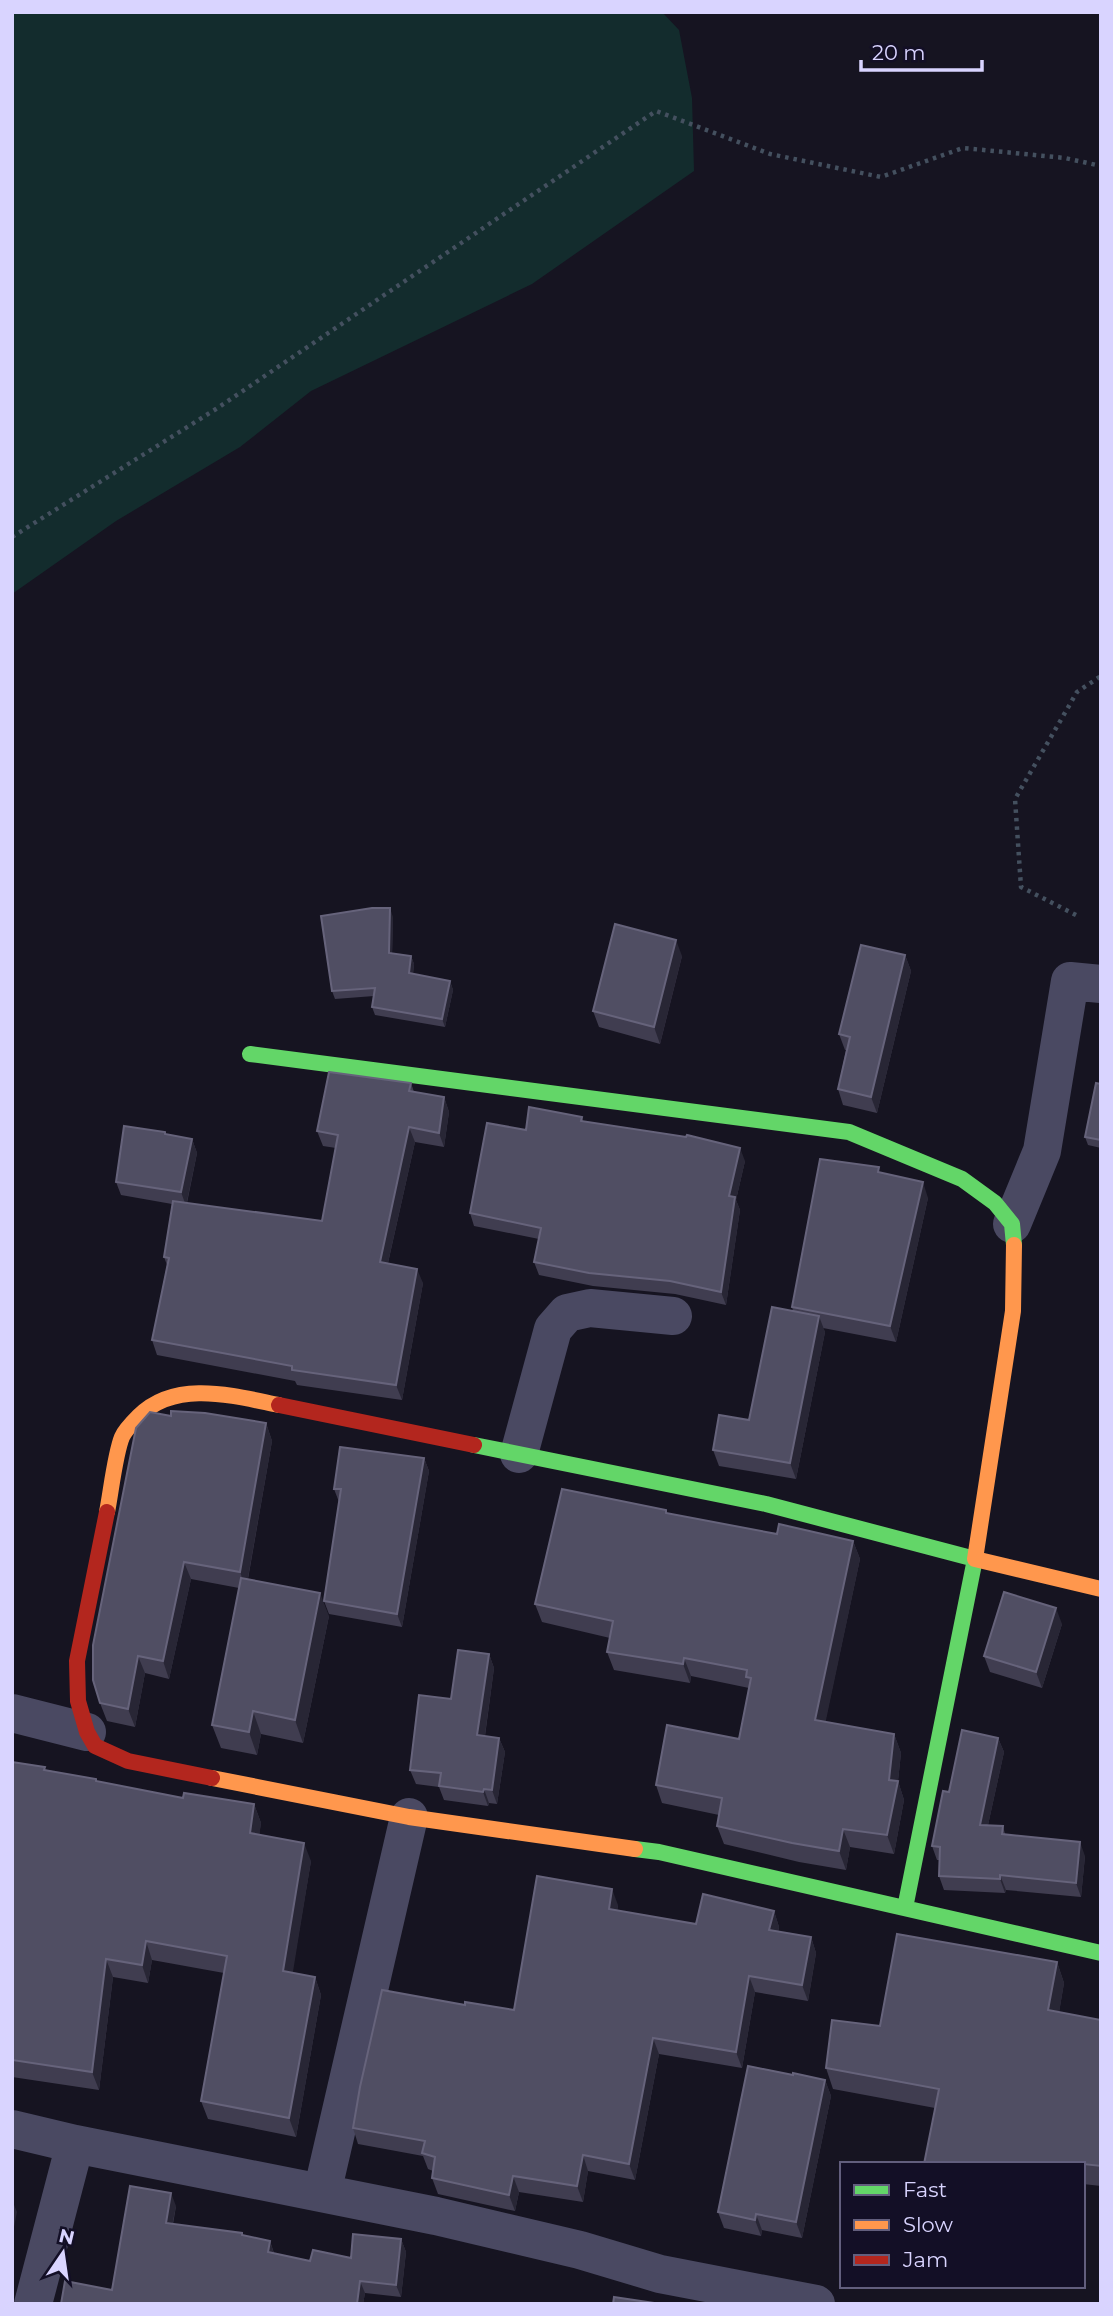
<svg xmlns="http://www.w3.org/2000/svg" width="1113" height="2316" viewBox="0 0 1113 2316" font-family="Montserrat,sans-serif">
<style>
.green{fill:#132c2d}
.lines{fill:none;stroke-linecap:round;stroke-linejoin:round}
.path{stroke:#44505f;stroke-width:4.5;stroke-dasharray:3.5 5;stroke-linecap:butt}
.street{stroke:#4a4962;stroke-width:38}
.fast{stroke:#63d668;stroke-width:16}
.slow{stroke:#ff974d;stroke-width:16}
.jam{stroke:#b3261e;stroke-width:16}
.wall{fill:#403d50}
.shaded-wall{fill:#282635}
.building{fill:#504e63;stroke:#66637b;stroke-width:2}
</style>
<rect width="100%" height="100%" fill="#161421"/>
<path class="green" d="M 12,12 L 662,12 L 679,30 L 692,98 L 694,171 L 532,284 L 311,391 L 240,447 L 116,521 L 12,594 Z"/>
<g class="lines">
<path class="path" d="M 12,537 L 216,409 L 656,111 L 770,154 L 881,177 L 963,148 L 1065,158 L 1101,166
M 1076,915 L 1021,887 L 1015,799 L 1077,692 L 1101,676"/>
<path class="street" d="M 1012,1224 L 1042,1151 L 1070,981 L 1101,984
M 519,1454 L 553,1329 L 567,1313 L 590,1308 L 673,1316
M 12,1713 L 87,1732
M 12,2129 L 75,2144 L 436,2216 L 580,2250 L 660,2274 L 816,2304
M 322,2193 L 409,1817
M 33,2304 L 75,2144"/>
<path class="fast" d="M 250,1054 L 849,1132 L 962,1179 L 995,1203 L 1012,1224 L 1014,1245
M 474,1445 L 766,1504 L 975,1559 L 905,1908
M 635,1849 L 659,1852 L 1101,1953"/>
<path class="slow" d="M 1014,1245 L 1013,1311 L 975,1559 L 1101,1589
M 107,1512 C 111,1492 115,1454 122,1437 C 125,1430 133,1422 139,1416 C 176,1379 234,1396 279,1405
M 212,1778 L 409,1817 L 635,1849"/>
<path class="jam" d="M 279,1405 L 474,1445
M 107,1512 L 77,1661 L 78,1701 L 87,1732 L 95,1746 L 128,1761 L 212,1778"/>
</g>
<path class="wall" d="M 393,917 L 392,954 L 411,956 L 414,964 L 413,974 L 450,981 L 453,990 L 445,1027 L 375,1015 L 372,1007 L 374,996 L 335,999 L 332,991 Z
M 905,955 L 911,971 L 877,1113 L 843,1105 L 838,1089 L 846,1050 L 845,1050 L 839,1034 Z
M 682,956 L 660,1044 L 599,1027 L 593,1011 Z
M 411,1083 L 414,1092 L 444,1097 L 449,1112 L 444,1147 L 415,1142 L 388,1263 L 423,1283 L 402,1400 L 297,1385 L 295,1381 L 157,1355 L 152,1340 L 167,1265 L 164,1257 L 172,1204 L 121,1195 L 116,1182 L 165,1132 L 166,1134 L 192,1139 L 197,1153 L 187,1203 L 322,1221 L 336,1148 L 323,1146 L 317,1131 Z
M 1101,1084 L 1101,1148 L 1088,1145 L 1085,1137 Z
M 582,1117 L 583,1121 L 745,1161 L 736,1200 L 740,1210 L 726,1305 L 675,1294 L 593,1286 L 539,1275 L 534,1262 L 539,1239 L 474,1226 L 470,1213 L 526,1130 Z
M 881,1173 L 928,1198 L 896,1342 L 823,1328 L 825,1332 L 796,1479 L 719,1466 L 713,1450 L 749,1420 L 793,1311 L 792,1307 Z
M 171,1416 L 266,1423 L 272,1441 L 248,1579 L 329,1616 L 303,1743 L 261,1734 L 257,1755 L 221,1748 L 212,1725 L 239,1588 L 191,1579 L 169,1679 L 145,1673 L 135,1727 L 107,1721 L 100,1703 Z
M 424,1458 L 429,1471 L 402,1627 L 329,1614 L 324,1601 L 339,1502 L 334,1489 Z
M 666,1510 L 668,1514 L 777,1534 L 853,1541 L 860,1559 L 825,1722 L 894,1734 L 901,1753 L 898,1781 L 904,1800 L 894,1854 L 850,1847 L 846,1870 L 799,1862 L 724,1844 L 717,1826 L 719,1815 L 662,1803 L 656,1785 L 739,1739 L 749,1688 L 691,1676 L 690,1683 L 614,1670 L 607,1652 L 610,1638 L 542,1622 L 535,1604 Z
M 1062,1624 L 1042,1688 L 990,1672 L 984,1656 Z
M 489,1654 L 494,1668 L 485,1736 L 499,1738 L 505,1752 L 497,1804 L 489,1803 L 488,1806 L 444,1800 L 439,1787 L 416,1784 L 410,1770 L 451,1699 Z
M 998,1738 L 1004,1752 L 988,1825 L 1003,1826 L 1005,1834 L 1085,1856 L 1081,1897 L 1006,1890 L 1005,1893 L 944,1890 L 939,1876 L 940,1860 L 937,1860 L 932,1846 L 949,1792 Z
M 12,1762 L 97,1781 L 183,1798 L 254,1804 L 261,1823 L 259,1835 L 311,1861 L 292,1973 L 315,1977 L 321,1995 L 296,2137 L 208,2119 L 201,2101 L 224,1973 L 152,1960 L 148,1983 L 113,1977 L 99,2090 L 12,2077 Z
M 618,1905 L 617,1911 L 696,1924 L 774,1911 L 779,1927 L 778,1932 L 811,1937 L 816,1953 L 808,2001 L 755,1992 L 742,2068 L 659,2054 L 635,2180 L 588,2171 L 583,2202 L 519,2192 L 515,2211 L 438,2194 L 432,2178 L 433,2171 L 428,2169 L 423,2156 L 358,2144 L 353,2128 L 465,2005 L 514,2010 Z
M 1057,1962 L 1064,1983 L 1059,2012 L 1101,2020 L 1101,2186 L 1083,2184 L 1083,2164 L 924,2164 L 935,2108 L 833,2089 L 826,2068 L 880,2026 Z
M 793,2075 L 825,2080 L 831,2096 L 802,2238 L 762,2230 L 761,2236 L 724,2228 L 718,2212 Z
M 176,2206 L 173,2224 L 242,2233 L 243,2236 L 270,2241 L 274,2253 L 310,2261 L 351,2258 L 401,2239 L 406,2252 L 401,2297 L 365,2293 L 363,2304 L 61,2304 L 112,2290 Z"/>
<path class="shaded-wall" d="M 390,908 L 393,917 L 392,961 L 389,953 Z
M 676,940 L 682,956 L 660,1044 L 654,1027 Z
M 905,955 L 911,971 L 877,1113 L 871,1097 Z
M 411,956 L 414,964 L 412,981 L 409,973 Z
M 450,981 L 453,990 L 445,1027 L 442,1019 Z
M 444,1097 L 449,1112 L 444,1147 L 439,1133 Z
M 409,1127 L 415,1142 L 385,1276 L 380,1262 Z
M 192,1139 L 197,1153 L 186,1206 L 181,1192 Z
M 740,1148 L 745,1161 L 736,1200 L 740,1210 L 726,1305 L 721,1292 L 729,1196 Z
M 923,1182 L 928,1198 L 896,1342 L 890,1326 Z
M 417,1269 L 423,1283 L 402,1400 L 396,1385 Z
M 819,1316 L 825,1332 L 796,1479 L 790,1463 Z
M 266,1423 L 272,1441 L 246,1589 L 240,1572 Z
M 424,1458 L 429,1471 L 402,1627 L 397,1614 Z
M 853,1541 L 860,1559 L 822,1739 L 815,1720 Z
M 184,1562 L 191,1579 L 169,1679 L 163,1661 Z
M 320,1593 L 329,1616 L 303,1743 L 295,1720 Z
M 1056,1608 L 1062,1624 L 1042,1688 L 1036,1672 Z
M 489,1654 L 494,1668 L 483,1749 L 477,1735 Z
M 138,1656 L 145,1673 L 135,1727 L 128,1709 Z
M 684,1658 L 691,1676 L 690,1683 L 683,1664 Z
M 253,1711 L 261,1734 L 257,1755 L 249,1732 Z
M 894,1734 L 901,1753 L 898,1781 L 904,1800 L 894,1854 L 887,1835 L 889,1780 Z
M 499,1738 L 505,1752 L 497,1804 L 492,1790 Z
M 998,1738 L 1004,1752 L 985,1839 L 980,1825 Z
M 484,1789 L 489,1803 L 488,1806 L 483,1792 Z
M 254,1804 L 261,1823 L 257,1852 L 250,1833 Z
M 843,1829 L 850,1847 L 846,1870 L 839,1851 Z
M 1080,1842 L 1085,1856 L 1081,1897 L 1076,1883 Z
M 304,1843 L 311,1861 L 290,1990 L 283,1971 Z
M 1000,1875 L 1006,1890 L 1005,1893 L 1000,1879 Z
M 612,1889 L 618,1905 L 615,1925 L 609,1909 Z
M 774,1911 L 779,1927 L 775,1946 L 769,1930 Z
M 811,1937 L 816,1953 L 808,2001 L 802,1985 Z
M 146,1941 L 152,1960 L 148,1983 L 142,1965 Z
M 106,1959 L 113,1977 L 99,2090 L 92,2072 Z
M 1057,1962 L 1064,1983 L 1056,2031 L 1048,2010 Z
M 749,1976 L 755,1992 L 742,2068 L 736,2052 Z
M 315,1977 L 321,1995 L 296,2137 L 289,2118 Z
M 653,2038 L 659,2054 L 635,2180 L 629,2164 Z
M 825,2080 L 831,2096 L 802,2238 L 796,2222 Z
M 583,2155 L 588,2171 L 583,2202 L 577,2186 Z
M 513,2176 L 519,2192 L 515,2211 L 509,2195 Z
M 171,2193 L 176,2206 L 170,2236 L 166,2223 Z
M 12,2200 L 17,2212 L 12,2237 Z
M 756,2214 L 762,2230 L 761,2236 L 755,2220 Z
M 401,2239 L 406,2252 L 401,2297 L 396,2285 Z
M 270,2241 L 274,2254 L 268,2252 Z
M 360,2281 L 365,2293 L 363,2304 L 357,2304 Z"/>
<path class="building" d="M 372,908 L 390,908 L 389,953 L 411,956 L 409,973 L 450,981 L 442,1019 L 372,1007 L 375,988 L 332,991 L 321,916 Z
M 615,924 L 676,940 L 654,1027 L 593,1011 Z
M 861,945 L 905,955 L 871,1097 L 838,1089 L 850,1037 L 839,1034 Z
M 329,1072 L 411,1083 L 409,1091 L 444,1097 L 439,1133 L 409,1127 L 380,1262 L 417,1269 L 396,1385 L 292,1370 L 292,1366 L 152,1340 L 169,1258 L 164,1257 L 173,1201 L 322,1221 L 338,1135 L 317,1131 Z
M 1096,1083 L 1101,1084 L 1101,1140 L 1085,1137 Z
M 529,1107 L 582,1117 L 581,1121 L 686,1137 L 687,1135 L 740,1148 L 729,1196 L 735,1197 L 721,1292 L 670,1281 L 589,1273 L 534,1262 L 541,1228 L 470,1213 L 487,1123 L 526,1130 Z
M 124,1126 L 165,1132 L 165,1134 L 192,1139 L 181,1192 L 116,1182 Z
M 820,1159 L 879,1167 L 878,1172 L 923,1182 L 890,1326 L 792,1307 Z
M 772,1307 L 819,1316 L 790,1463 L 713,1450 L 719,1415 L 749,1420 Z
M 171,1411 L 205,1413 L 266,1423 L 240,1572 L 184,1562 L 163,1661 L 138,1656 L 128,1709 L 100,1703 L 93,1680 L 93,1645 L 136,1428 L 150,1412 L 171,1416 Z
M 340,1447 L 424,1458 L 397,1614 L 324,1601 L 341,1489 L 334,1489 Z
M 562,1489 L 666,1510 L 666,1513 L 777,1534 L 779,1524 L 853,1541 L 815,1720 L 894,1734 L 889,1780 L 898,1781 L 887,1835 L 843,1829 L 839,1851 L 792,1843 L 717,1826 L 722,1798 L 656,1785 L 667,1725 L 739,1739 L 751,1678 L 746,1677 L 747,1670 L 684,1658 L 683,1664 L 607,1652 L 613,1621 L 535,1604 Z
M 241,1578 L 320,1593 L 295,1720 L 253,1711 L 249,1732 L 212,1725 Z
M 1004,1592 L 1056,1608 L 1036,1672 L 984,1656 Z
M 458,1650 L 489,1654 L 477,1735 L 499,1738 L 492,1790 L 484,1789 L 483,1792 L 439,1786 L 441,1773 L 410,1770 L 419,1695 L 451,1699 Z
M 962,1730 L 998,1738 L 980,1825 L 1003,1826 L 1002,1834 L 1080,1842 L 1076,1883 L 1000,1875 L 1000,1879 L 939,1876 L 940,1847 L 932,1846 L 943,1791 L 949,1792 Z
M 12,1762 L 45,1767 L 44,1770 L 96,1779 L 96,1781 L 183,1798 L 184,1793 L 254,1804 L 250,1833 L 304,1843 L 283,1971 L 315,1977 L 289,2118 L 201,2101 L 227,1956 L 146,1941 L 142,1965 L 106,1959 L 92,2072 L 12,2060 Z
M 537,1876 L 612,1889 L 609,1909 L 696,1924 L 703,1894 L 774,1911 L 769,1930 L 811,1937 L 802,1985 L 749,1976 L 736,2052 L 653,2038 L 629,2164 L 583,2155 L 577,2186 L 513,2176 L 509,2195 L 432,2178 L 435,2157 L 422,2153 L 425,2141 L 353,2128 L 360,2087 L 382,1990 L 465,2005 L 465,2002 L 514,2010 Z
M 897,1934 L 1057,1962 L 1048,2010 L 1101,2020 L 1101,2166 L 1065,2162 L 1065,2164 L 924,2164 L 939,2089 L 826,2068 L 832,2020 L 880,2026 Z
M 748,2066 L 793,2075 L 793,2073 L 825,2080 L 796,2222 L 756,2214 L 755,2220 L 718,2212 Z
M 130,2186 L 171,2193 L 166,2223 L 242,2233 L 242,2235 L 270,2241 L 268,2252 L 310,2261 L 313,2250 L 351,2258 L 353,2234 L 401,2239 L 396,2285 L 360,2281 L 357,2304 L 61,2304 L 65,2281 L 112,2290 Z
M 614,2297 L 661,2304 L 613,2304 Z"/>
<rect width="1113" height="2316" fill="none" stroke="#d9d4ff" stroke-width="28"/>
<rect x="840" y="2162" width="245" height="126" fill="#130f26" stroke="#625e7d" stroke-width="2"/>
<rect x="854" y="2185" width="35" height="10" fill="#63d668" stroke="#625e7d" stroke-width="2"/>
<text x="903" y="2197" font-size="21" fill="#d9d4ff">Fast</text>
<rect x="854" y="2220" width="35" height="10" fill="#ff974d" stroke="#625e7d" stroke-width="2"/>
<text x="903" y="2232" font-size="21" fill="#d9d4ff">Slow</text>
<rect x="854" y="2255" width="35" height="10" fill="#b3261e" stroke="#625e7d" stroke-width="2"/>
<text x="903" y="2267" font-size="21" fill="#d9d4ff">Jam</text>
<g transform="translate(63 2253) rotate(13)" stroke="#130f26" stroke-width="5" paint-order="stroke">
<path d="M0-5L12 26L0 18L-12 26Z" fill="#d9d4ff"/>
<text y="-10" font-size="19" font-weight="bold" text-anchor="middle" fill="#d9d4ff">N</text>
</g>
<path d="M861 60v10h121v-10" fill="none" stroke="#d9d4ff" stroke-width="3.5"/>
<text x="872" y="60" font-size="21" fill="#d9d4ff" stroke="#130f26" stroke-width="5" paint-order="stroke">20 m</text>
</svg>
